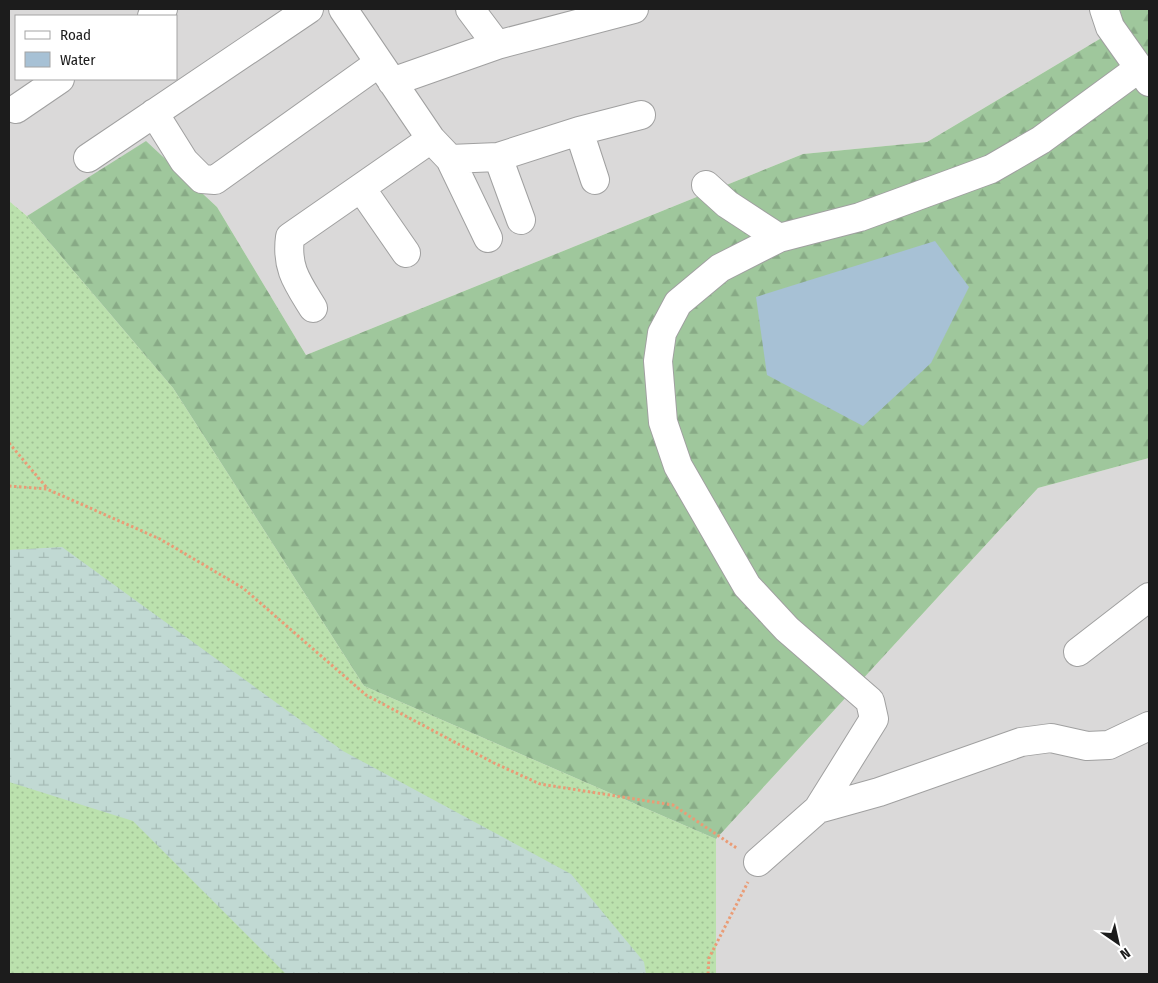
<svg xmlns="http://www.w3.org/2000/svg" width="1158" height="983" viewBox="0 0 1158 983" font-family="'Fira Sans Condensed',sans-serif">
<style>
.residential{fill:#dad9d9;fill-rule:evenodd}
.grass{fill:url(#grass-dots)}
.forest{fill:url(#forest-firs)}
.wetland{fill:url(#wetland-marsh)}
.water{fill:#a7c1d5}
.lines{fill:none;stroke-linecap:round;stroke-linejoin:round}
.minor-casing{stroke:#a0a0a0;stroke-width:30}
.path{stroke:#ea9c76;stroke-width:3;stroke-dasharray:2.5 2.5;stroke-linecap:butt}
.minor{stroke:#fff;stroke-width:28}
</style>
<defs>
<pattern id="grass-dots" width="8" height="8" patternUnits="userSpaceOnUse" patternTransform="scale(1.25)"><rect width="8" height="8" fill="#bbe1ad"/><path d="M2 2h.1M6 6h.1" fill="none" stroke="#a0c094" stroke-width="1.8" stroke-linecap="round"/></pattern>
<pattern id="forest-firs" width="22" height="20" patternUnits="userSpaceOnUse" patternTransform="scale(1.25)"><rect width="22" height="20" fill="#9fc79c"/><path d="M5 1l3.5 6h-7zM16 11l3.5 6h-7z" fill="#88aa86"/></pattern>
<pattern id="wetland-marsh" width="20" height="14" patternUnits="userSpaceOnUse" patternTransform="scale(1.25)"><rect width="20" height="14" fill="#c1d9d3"/><path d="M1 5h8M5 5V1M11 12h8M15 12V8" fill="none" stroke="#a5bab5"/></pattern>
</defs>
<rect width="100%" height="100%" fill="#ecebe3"/>
<path class="residential" d="M 9,9 L 1095,9 L 1103,37 L 927,142 L 803,154 L 306,355 L 217,207 L 146,142 L 27,216 L 9,201 ZM 16,16 L 176,16 L 176,79 L 16,79 Z
M 1149,458 L 1149,974 L 716,974 L 716,839 L 1038,488 Z"/>
<path class="grass" d="M 9,201 L 27,216 L 173,388 L 364,686 L 716,839 L 716,974 L 9,974 Z"/>
<path class="forest" d="M 1095,9 L 1149,9 L 1149,458 L 1038,488 L 716,839 L 364,686 L 173,388 L 27,216 L 146,141 L 217,207 L 306,355 L 803,154 L 927,142 L 1103,37 Z"/>
<path class="wetland" d="M 62,547 L 343,751 L 571,874 L 644,962 L 646,974 L 286,974 L 133,821 L 9,782 L 9,550 Z"/>
<path class="water" d="M 935,241 L 969,287 L 931,363 L 863,426 L 767,375 L 756,297 Z"/>
<g class="lines">
<g class="minor-casing">
<path id="minor" d="M 343,9 L 431,139 L 450,159 L 498,157 L 579,131 L 641,115
M 470,9 L 497,45 L 634,9
M 1104,9 L 1110,27 L 1149,82
M 152,16 L 163,9
M 392,82 L 497,45
M 16,109 L 60,79
M 154,113 L 184,161 L 202,179 L 215,180 L 379,63
M 579,131 L 595,180
M 498,157 L 521,220
M 88,158 L 309,9
M 450,159 L 488,238
M 706,185 L 727,204 L 779,238
M 361,188 L 406,253
M 313,308 C 297,282 286,268 290,237 L 431,139
M 1078,652 L 1149,597
M 818,809 L 879,792 L 1021,742 L 1051,738 L 1087,746 L 1109,745 L 1149,726
M 758,862 L 818,809 L 874,719 L 870,701 L 787,629 L 747,586 L 678,466 L 663,422 L 658,361 L 662,333 L 678,303 L 720,268 L 779,238 L 860,217 L 991,169 L 1041,140 L 1138,69"/>
</g>
<path class="path" d="M 9,443 L 47,488
M 9,486 L 47,489 L 160,539 L 243,588 L 366,695 L 494,763 L 540,784 L 673,805 L 738,849
M 708,974 L 709,958 L 748,882"/>
<use href="#minor" class="minor"/>
</g>
<rect width="1158" height="983" fill="none" stroke="#1c1c1c" stroke-width="20"/>
<rect x="15" y="15" width="162" height="65" fill="#ffffff" stroke="#a4a4a4"/>
<rect x="25" y="31" width="25" height="8" fill="#ffffff" stroke="#a4a4a4"/>
<text x="60" y="40" font-size="15" fill="#1c1c1c">Road</text>
<rect x="25" y="52" width="25" height="15" fill="#a7c1d5" stroke="#a4a4a4"/>
<text x="60" y="65" font-size="15" fill="#1c1c1c">Water</text>
<g transform="translate(1118 943) rotate(146)" stroke="#ffffff" stroke-width="4" paint-order="stroke">
<path d="M0-4L9 19L0 12L-9 19Z" fill="#1c1c1c"/>
<text y="-8" font-size="14" font-weight="bold" text-anchor="middle" fill="#1c1c1c">N</text>
</g>
</svg>
